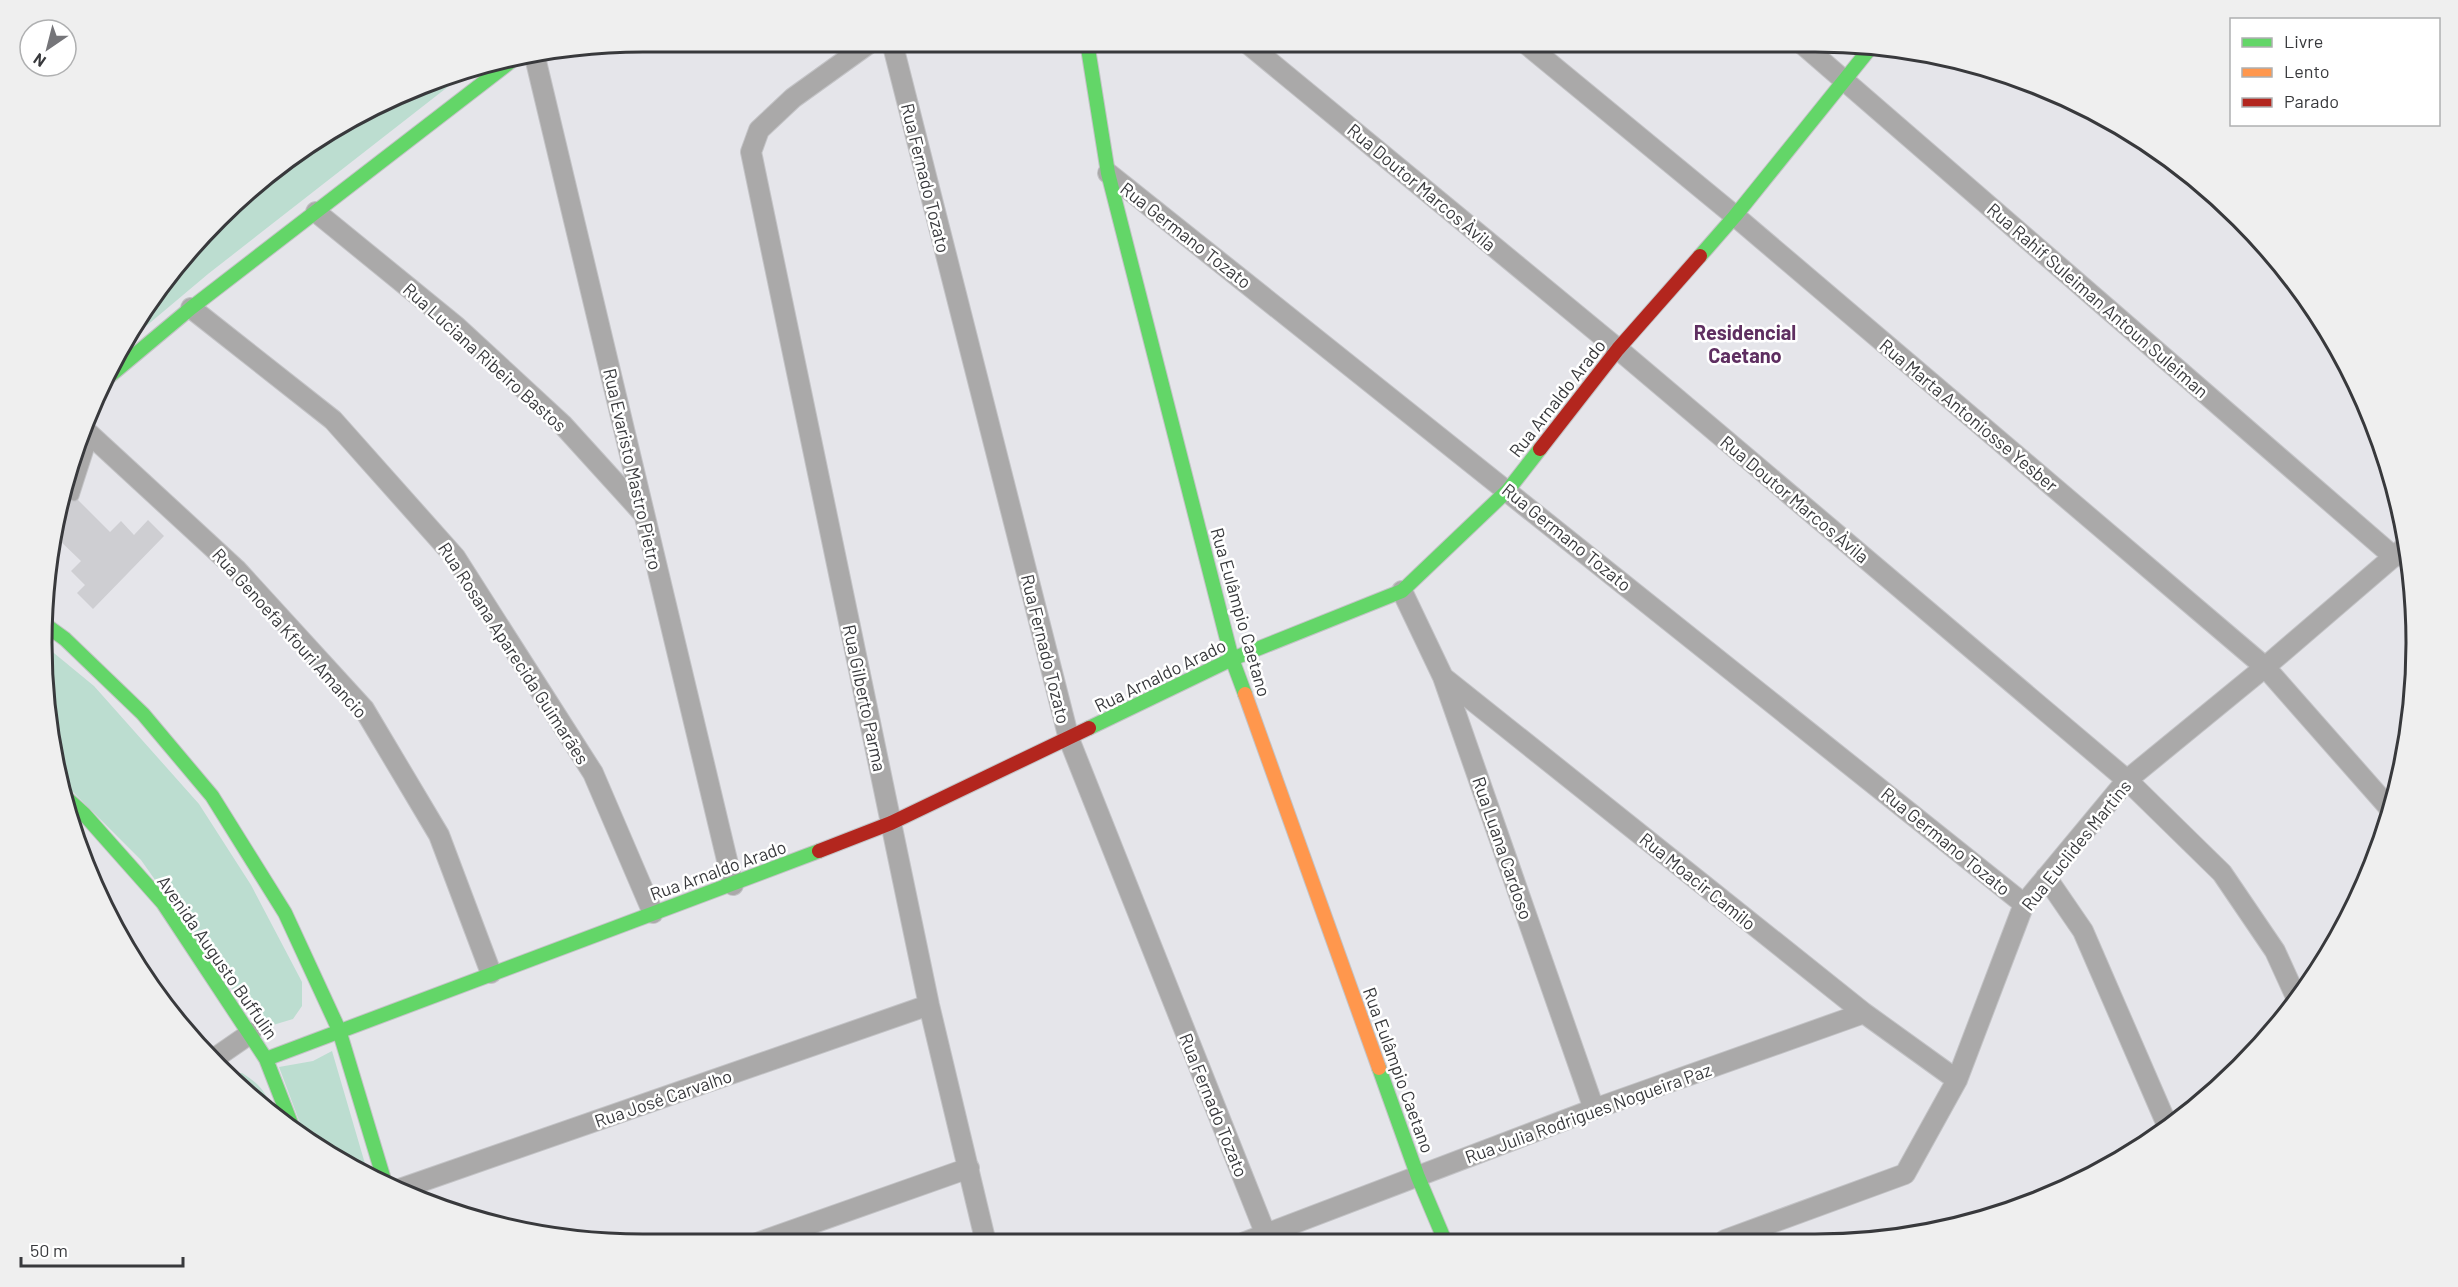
<svg xmlns="http://www.w3.org/2000/svg" width="2458" height="1287" viewBox="0 0 2458 1287" font-family="Barlow,sans-serif">
<style>
.green{fill:#bcddd0}
.building{fill:#ceced2}
.lines{fill:none;stroke-linecap:round;stroke-linejoin:round}
.lane-casing{stroke:#c3c3c6;stroke-width:11}
.street-casing{stroke:#c3c3c6;stroke-width:22}
.fast-casing{stroke:#c3c3c6;stroke-width:16}
.slow-casing{stroke:#c3c3c6;stroke-width:16}
.jam-casing{stroke:#c3c3c6;stroke-width:16}
.lane{stroke:#aaa9a9;stroke-width:9}
.street{stroke:#aaa9a9;stroke-width:20}
.fast{stroke:#63d668;stroke-width:14}
.slow{stroke:#ff974d;stroke-width:14}
.jam{stroke:#b3261e;stroke-width:14}
.labels{text-anchor:middle;dominant-baseline:central;stroke-width:5;stroke-linejoin:round;paint-order:stroke}
.street-label{font-size:18px;fill:#38393c;stroke:#fff}
.neighbourhood-label{font-size:20px;font-weight:bold;fill:#5f2f61;stroke:#fff}
.rim{fill:none;stroke:#38393c;stroke-width:3}
</style>
<rect width="100%" height="100%" fill="#e5e5ea"/>
<path class="green" d="M 472,68 L 208,274 L 126,343 L 148,304 L 170,285 L 169,276 C 210,223 285,152 345,122 C 362,113 381,105 399,97 C 423,86 446,75 472,68 Z
M 43,644 L 94,686 L 199,804 L 251,885 L 302,982 L 302,1006 L 293,1019 L 273,1025 L 254,1020 L 141,860 L 59,778 L 43,683 Z
M 332,1051 L 368,1174 L 368,1177 L 306,1139 L 279,1067 L 313,1061 Z
M 242,1073 C 264,1087 267,1095 276,1119 L 227,1074 Z"/>
<path class="building" d="M 63,485 L 110,532 L 121,521 L 134,535 L 148,520 L 164,536 L 93,609 L 77,593 L 85,585 L 71,571 L 81,561 L 55,536 Z"/>
<g class="lines">
<g class="lane-casing">
<path id="lane" d="M 74,496 L 93,437"/>
</g>
<g class="street-casing">
<path id="street" d="M 871,42 L 793,98 L 759,130 L 751,152 L 929,1005 L 986,1243
M 892,42 L 1069,739 L 1266,1235
M 1247,43 L 1618,349 L 2127,780 L 2222,873 L 2275,951 L 2296,997
M 1525,43 L 1735,216 L 2265,667 L 2391,810
M 1801,43 L 2394,557
M 534,53 L 733,885
M 1108,173 L 2024,904
M 316,212 L 457,327 L 562,424 L 641,511
M 191,308 L 333,420 L 455,557 L 593,773 L 653,913
M 83,428 L 236,569 L 364,709 L 439,835 L 491,973
M 1402,591 L 1443,677 L 1594,1109
M 1443,677 L 1864,1013 L 1957,1080
M 2046,877 L 2083,931 L 2168,1127
M 212,1060 L 251,1033
M 397,1190 L 929,1005
M 1725,1240 L 1905,1174 L 1957,1080 L 2024,904 L 2127,780 L 2265,667 L 2406,546
M 1245,1242 L 1594,1109 L 1864,1013
M 757,1243 L 969,1168"/>
</g>
<g class="fast-casing">
<path id="fast" d="M 1087,42 L 1108,173 L 1232,659 L 1245,694
M 1700,256 L 1735,216 L 1872,46
M 106,379 L 191,308 L 518,56
M 43,623 L 65,639 L 143,714 L 212,796 L 285,913 L 339,1030 L 386,1186
M 1089,728 L 1232,659 L 1402,591 L 1508,490 L 1540,449
M 62,794 L 84,814 L 163,903 L 266,1059 L 294,1131
M 266,1059 L 819,851
M 1379,1068 L 1418,1177 L 1445,1241"/>
</g>
<g class="slow-casing">
<path id="slow" d="M 1245,694 L 1379,1068"/>
</g>
<g class="jam-casing">
<path id="jam" d="M 1540,449 L 1618,349 L 1700,256
M 819,851 L 891,823 L 1089,728"/>
</g>
<use href="#lane" class="lane"/>
<use href="#street" class="street"/>
<use href="#fast" class="fast"/>
<use href="#slow" class="slow"/>
<use href="#jam" class="jam"/>
</g>
<g class="labels">
<g class="street-label">
<text transform="translate(926 178) rotate(76)">Rua Fernado Tozato</text>
<text transform="translate(1422 187) rotate(40)">Rua Doutor Marcos Àvila</text>
<text transform="translate(1186 235) rotate(38)">Rua Germano Tozato</text>
<text transform="translate(2098 300) rotate(41)">Rua Rahif Suleiman Antoun Suleiman</text>
<text transform="translate(485 357) rotate(42)">Rua Luciana Ribeiro Bastos</text>
<text transform="translate(1557 398) rotate(-52)">Rua Arnaldo Arado</text>
<text transform="translate(1969 415) rotate(40)">Rua Marta Antoniosse Yesber</text>
<text transform="translate(633 469) rotate(77)">Rua Evaristo Mastro Pietro</text>
<text transform="translate(1795 499) rotate(40)">Rua Doutor Marcos Àvila</text>
<text transform="translate(1567 537) rotate(39)">Rua Germano Tozato</text>
<text transform="translate(1241 612) rotate(74)">Rua Eulâmpio Caetano</text>
<text transform="translate(290 633) rotate(48)">Rua Genoefa Kfouri Amancio</text>
<text transform="translate(1046 649) rotate(76)">Rua Fernado Tozato</text>
<text transform="translate(514 653) rotate(57)">Rua Rosana Aparecida Guimarães</text>
<text transform="translate(1160 675) rotate(-26)">Rua Arnaldo Arado</text>
<text transform="translate(865 698) rotate(78)">Rua Gilberto Parma</text>
<text transform="translate(1946 841) rotate(39)">Rua Germano Tozato</text>
<text transform="translate(2076 845) rotate(-51)">Rua Euclides Martins</text>
<text transform="translate(1503 848) rotate(71)">Rua Luana Cardoso</text>
<text transform="translate(718 870) rotate(-20)">Rua Arnaldo Arado</text>
<text transform="translate(1698 881) rotate(39)">Rua Moacir Camilo</text>
<text transform="translate(218 957) rotate(55)">Avenida Augusto Buffulin</text>
<text transform="translate(1399 1070) rotate(70)">Rua Eulâmpio Caetano</text>
<text transform="translate(663 1098) rotate(-19)">Rua José Carvalho</text>
<text transform="translate(1214 1105) rotate(68)">Rua Fernado Tozato</text>
<text transform="translate(1588 1113) rotate(-20)">Rua Julia Rodrigues Nogueira Paz</text>
</g>
<g class="neighbourhood-label">
<text x="1745" y="332">Residencial<tspan x="1745" dy="23">Caetano</tspan></text>
</g>
</g>
<path d="M0 0H2458V1287H0ZM643 52H1815A591 591 0 0 1 2406 643V643A591 591 0 0 1 1815 1234H643A591 591 0 0 1 52 643V643A591 591 0 0 1 643 52Z" fill="#efefef" fill-rule="evenodd"/>
<path class="rim" d="M643 52H1815A591 591 0 0 1 2406 643V643A591 591 0 0 1 1815 1234H643A591 591 0 0 1 52 643V643A591 591 0 0 1 643 52Z"/>
<rect x="2230" y="18" width="210" height="108" fill="#ffffff" stroke="#afb0b1" stroke-width="1.5"/>
<rect x="2242" y="38" width="30" height="9" fill="#63d668" stroke="#afb0b1" stroke-width="1.5"/>
<text x="2284" y="48" font-size="18" fill="#38393c">Livre</text>
<rect x="2242" y="68" width="30" height="9" fill="#ff974d" stroke="#afb0b1" stroke-width="1.5"/>
<text x="2284" y="78" font-size="18" fill="#38393c">Lento</text>
<rect x="2242" y="98" width="30" height="9" fill="#b3261e" stroke="#afb0b1" stroke-width="1.5"/>
<text x="2284" y="108" font-size="18" fill="#38393c">Parado</text>
<g transform="translate(48 48) rotate(215)"><circle r="28" fill="#ffffff" stroke="#afb0b1" stroke-width="1.5"/>
<path d="M0-4.5L10 22L0 15L-10 22Z" fill="#757579"/>
<text y="-9" font-size="16" font-weight="bold" text-anchor="middle" fill="#38393c">N</text>
</g>
<path d="M21 1257v9h162v-9" fill="none" stroke="#38393c" stroke-width="3"/>
<text x="30" y="1257" font-size="18" fill="#38393c" stroke="#ffffff" stroke-width="4.5" paint-order="stroke">50 m</text>
</svg>
